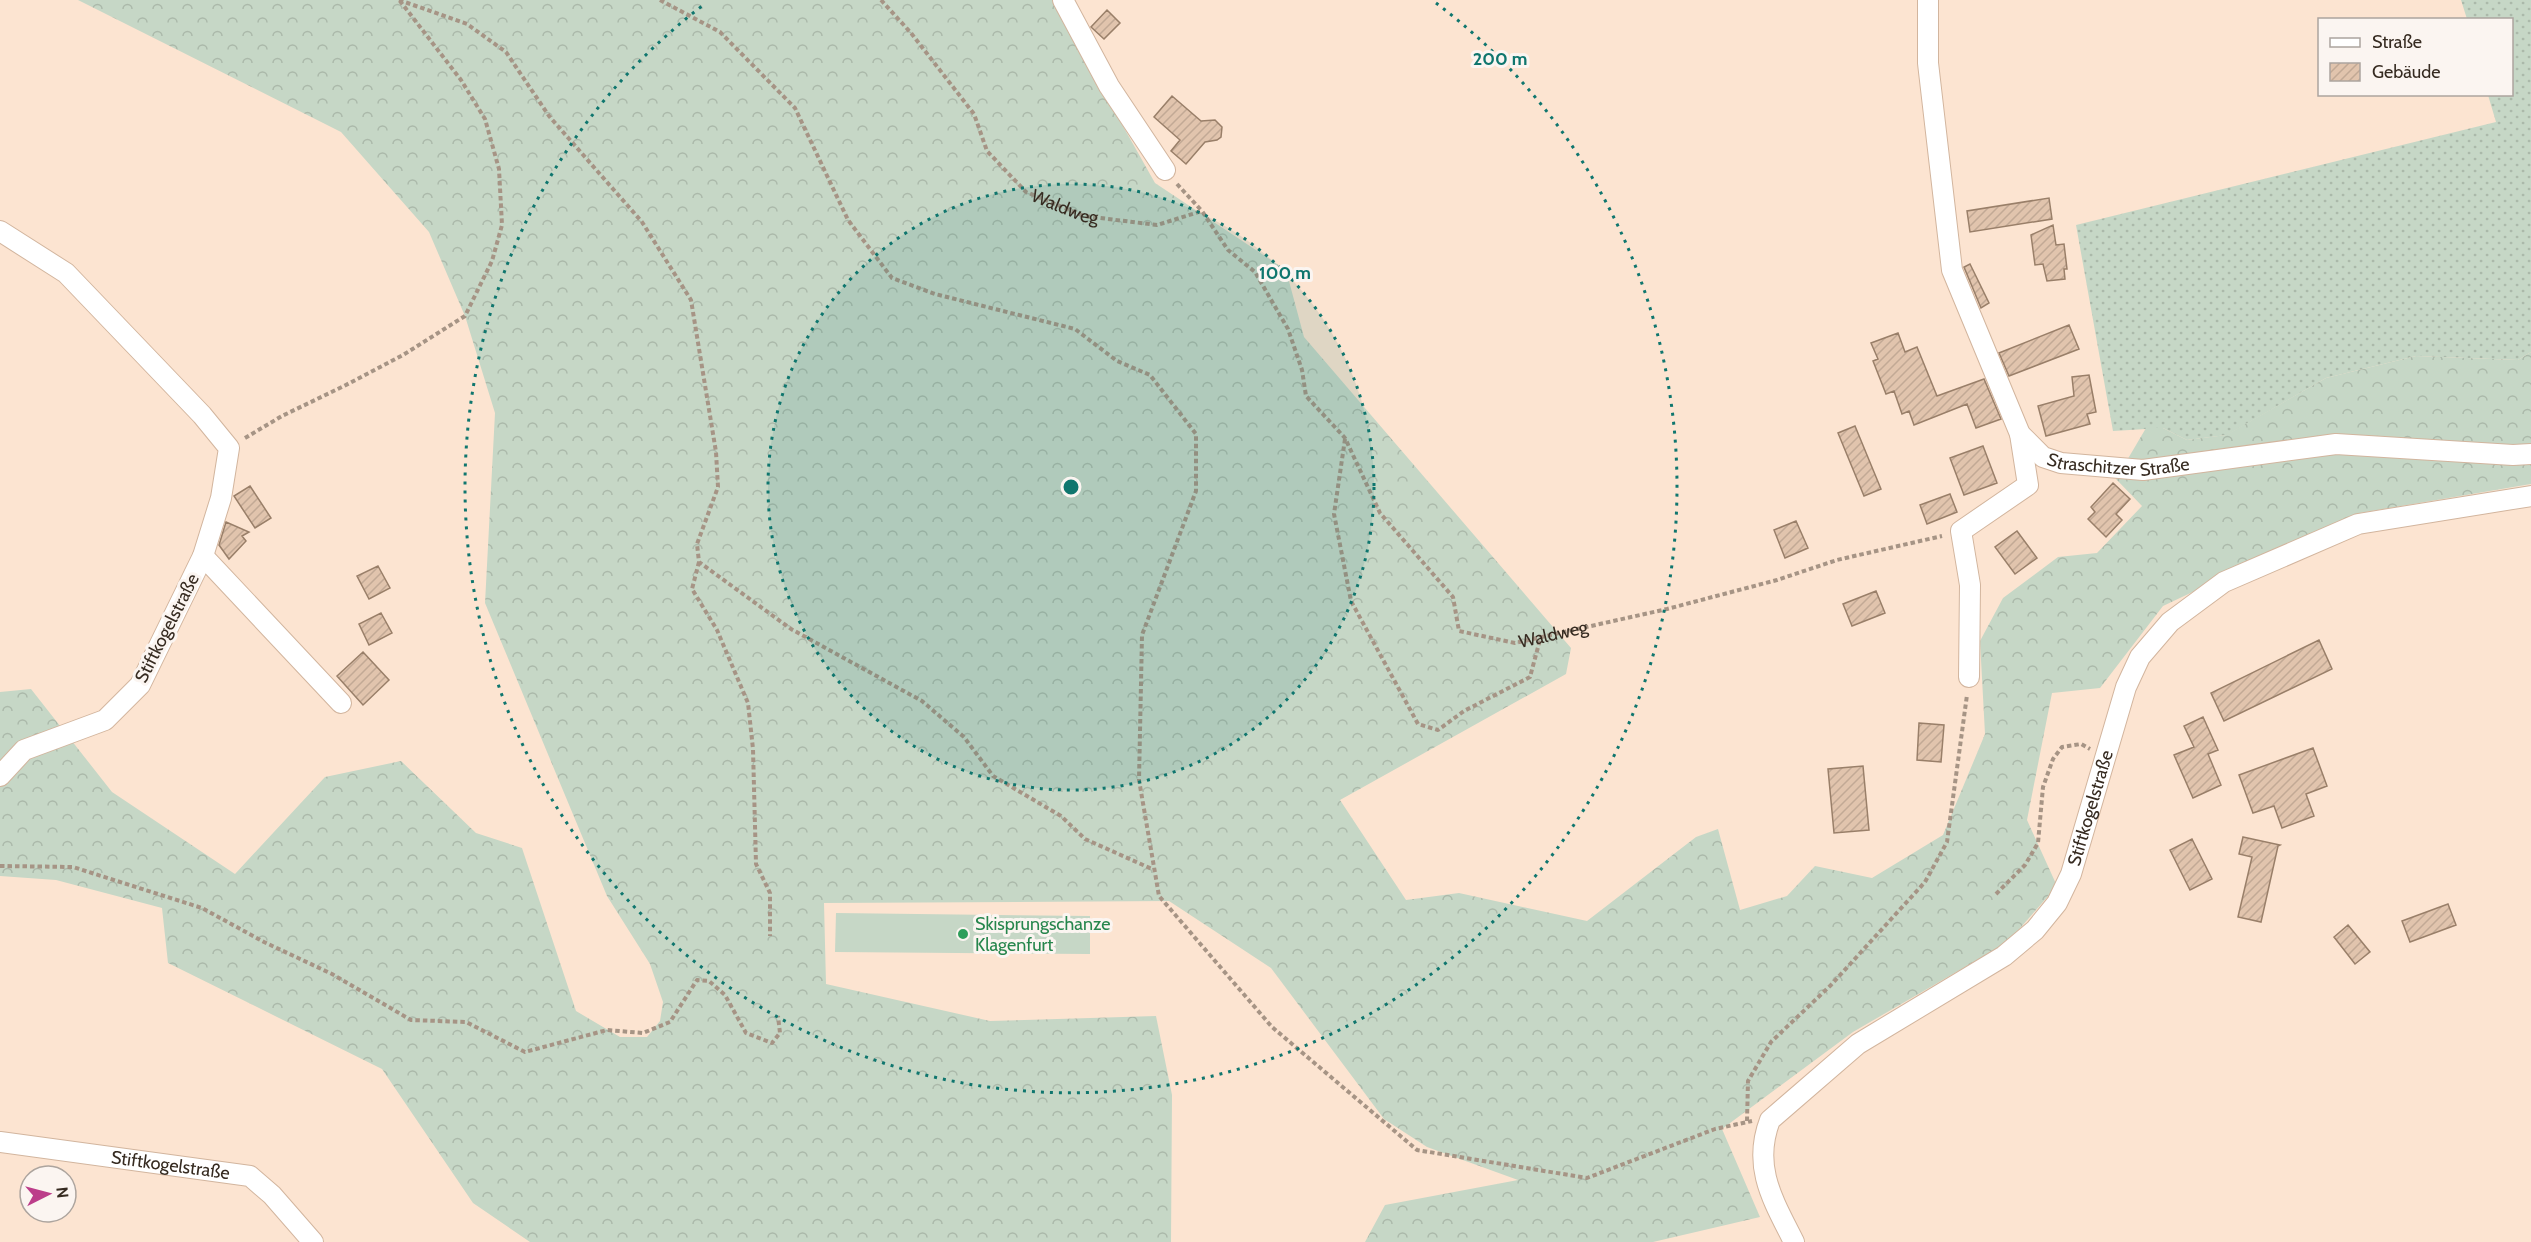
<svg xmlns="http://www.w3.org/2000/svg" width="2531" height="1242" viewBox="0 0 2531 1242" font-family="Cabin,sans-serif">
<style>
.grass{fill:url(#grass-dots)}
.forest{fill:url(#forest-crowns)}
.garden{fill:#c6d7c6}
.building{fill:url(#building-hatch);stroke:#997f69;stroke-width:1.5}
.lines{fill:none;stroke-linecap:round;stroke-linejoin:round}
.minor-casing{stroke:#d2b59e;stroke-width:22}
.path{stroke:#a69485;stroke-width:4;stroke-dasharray:4.5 3;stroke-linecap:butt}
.minor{stroke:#fff;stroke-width:20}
.ring{fill:none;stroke:#0f766e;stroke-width:3;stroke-dasharray:3 6}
.leisure-dot{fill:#2e9e5b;stroke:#fbf5f1;stroke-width:2}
.labels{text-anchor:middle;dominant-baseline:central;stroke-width:6;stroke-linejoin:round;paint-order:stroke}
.street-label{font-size:18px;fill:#362b21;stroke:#fbf5f1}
.leisure-label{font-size:18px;fill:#27864d;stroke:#fbf5f1;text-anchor:start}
.centre{fill:#0f766e;stroke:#fbf5f1;stroke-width:3}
.ring-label{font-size:18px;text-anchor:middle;font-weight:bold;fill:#0f766e;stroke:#fbf5f1;stroke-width:6;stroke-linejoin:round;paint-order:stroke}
</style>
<defs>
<pattern id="grass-dots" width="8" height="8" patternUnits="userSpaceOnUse" patternTransform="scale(1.5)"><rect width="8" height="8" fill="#c6d7c6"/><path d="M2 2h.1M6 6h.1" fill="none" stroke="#abb9aa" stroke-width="1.8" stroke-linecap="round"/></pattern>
<pattern id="forest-crowns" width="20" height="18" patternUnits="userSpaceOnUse" patternTransform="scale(1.5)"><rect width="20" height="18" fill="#c6d7c6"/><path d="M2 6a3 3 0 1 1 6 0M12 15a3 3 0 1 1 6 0" fill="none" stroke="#abb9aa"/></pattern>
<pattern id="building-hatch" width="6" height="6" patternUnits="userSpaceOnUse" patternTransform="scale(1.5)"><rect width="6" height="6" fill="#e1c4ad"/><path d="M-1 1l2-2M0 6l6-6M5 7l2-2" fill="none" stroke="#c2a995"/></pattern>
</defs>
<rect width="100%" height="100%" fill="#fce4d1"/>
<path class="grass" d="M 2461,0 L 2531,0 L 2531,352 L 2518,360 L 2416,356 L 2326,378 L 2227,435 L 2187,440 L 2163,428 L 2113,431 L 2076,225 L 2496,122 L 2488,95 L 2512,94 L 2512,20 L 2467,19 Z"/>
<path class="forest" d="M 78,0 L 1052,0 L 1155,183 L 1286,270 L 1304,337 L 1571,648 L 1566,674 L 1340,800 L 1406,900 L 1459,893 L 1587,921 L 1696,837 L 1718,829 L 1740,910 L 1787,896 L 1815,866 L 1872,878 L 1943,835 L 1985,734 L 1980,641 L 2003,598 L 2058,557 L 2097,553 L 2142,506 L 2116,479 L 2146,428 L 2163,428 L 2187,440 L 2226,435 L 2326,378 L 2416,356 L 2518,360 L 2531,352 L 2531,484 L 2360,513 L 2163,606 L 2100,688 L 2052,693 L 2027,820 L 2057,886 L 2008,942 L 1853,1032 L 1722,1129 L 1760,1217 L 1653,1242 L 1365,1242 L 1385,1205 L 1518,1180 L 1427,1147 L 1384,1119 L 1271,968 L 1169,901 L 824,903 L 826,984 L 990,1021 L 1156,1016 L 1172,1095 L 1171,1242 L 530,1242 L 473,1203 L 382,1069 L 168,963 L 162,908 L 56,880 L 0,876 L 0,692 L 31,689 L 112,792 L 235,874 L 325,777 L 401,761 L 476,833 L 522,848 L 576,1011 L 620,1037 L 647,1037 L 660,1021 L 663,1002 L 650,964 L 607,896 L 485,603 L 495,413 L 465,316 L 429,232 L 341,132 Z"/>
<path class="garden" d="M 836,913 L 1090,916 L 1090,954 L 835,952 Z"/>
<path class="building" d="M 1107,10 L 1120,23 L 1104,39 L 1091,27 Z
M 1172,96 L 1201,121 L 1215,120 L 1222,127 L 1221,137 L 1217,140 L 1205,142 L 1186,164 L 1171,151 L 1180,140 L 1154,117 Z
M 2049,198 L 2052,219 L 1970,232 L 1967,211 Z
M 2053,225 L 2056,245 L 2064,244 L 2067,269 L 2064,269 L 2065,279 L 2047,281 L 2043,264 L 2035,265 L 2031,235 Z
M 1970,264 L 1989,303 L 1981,308 L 1964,267 Z
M 2069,325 L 2079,349 L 2009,376 L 1999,353 Z
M 1898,333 L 1905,352 L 1917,347 L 1937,396 L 1984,379 L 2001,419 L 1976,428 L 1967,404 L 1914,425 L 1909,411 L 1902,414 L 1894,391 L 1886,394 L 1873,361 L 1878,359 L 1871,343 Z
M 2089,375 L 2096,412 L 2087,414 L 2090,424 L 2046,436 L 2038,406 L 2074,396 L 2072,377 Z
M 1855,426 L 1881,489 L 1864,496 L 1838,433 Z
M 1983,446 L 1997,483 L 1964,495 L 1950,458 Z
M 2113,483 L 2130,499 L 2116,514 L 2122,520 L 2106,537 L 2088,519 L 2095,512 L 2091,507 Z
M 250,486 L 271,518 L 255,528 L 234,496 Z
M 1950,494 L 1957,512 L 1927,524 L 1920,505 Z
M 1796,521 L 1808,548 L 1785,558 L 1774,530 Z
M 226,522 L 249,532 L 242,536 L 246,541 L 229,559 L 219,545 Z
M 2017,531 L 2037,558 L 2015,574 L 1995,547 Z
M 378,566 L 390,588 L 369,599 L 357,576 Z
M 1876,591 L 1885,613 L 1852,626 L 1843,604 Z
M 381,613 L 392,633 L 369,645 L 359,624 Z
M 2319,640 L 2332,669 L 2224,721 L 2211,693 Z
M 363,652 L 389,680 L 363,705 L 337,676 Z
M 2203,717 L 2218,750 L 2208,754 L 2221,785 L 2193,798 L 2174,755 L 2194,747 L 2184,726 Z
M 1919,723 L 1944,725 L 1941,762 L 1917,760 Z
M 2313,748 L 2327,786 L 2306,794 L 2314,816 L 2282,828 L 2274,806 L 2253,813 L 2239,775 Z
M 1863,766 L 1869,830 L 1834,833 L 1828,769 Z
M 2243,837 L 2280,845 L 2278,846 L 2261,922 L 2238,917 L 2252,857 L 2239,854 Z
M 2192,839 L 2212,879 L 2190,890 L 2170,850 Z
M 2448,904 L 2456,925 L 2410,942 L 2402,921 Z
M 2348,925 L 2370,952 L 2355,964 L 2334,937 Z"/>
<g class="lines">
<g class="minor-casing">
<g id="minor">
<path d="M 1063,0 L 1109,86 L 1165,170"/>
<path id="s2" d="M 1928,0 L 1928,63 L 1952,270 L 2020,434 L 2043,457 L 2061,463 L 2143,470 L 2336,444 L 2513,455 L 2531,454"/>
<path d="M 0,231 L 66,273 L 202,415 L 229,448 L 221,498 L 203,556 L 140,685 L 105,720 L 24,750 L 0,776"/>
<path d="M 203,556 L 341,703"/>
<path d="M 1969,677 L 1970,585 L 1961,531 L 2028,485 L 2020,434"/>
<path id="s3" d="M 0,1142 L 250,1176 L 272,1195 L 313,1242"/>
<path id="s4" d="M 1794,1242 C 1773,1200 1752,1167 1770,1120 L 1858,1044 L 2004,956 L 2035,930 L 2057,903 L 2071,874 L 2126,687 L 2140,657 L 2170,622 L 2224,582 L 2358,524 L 2531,496"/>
</g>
</g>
<g class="path">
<path d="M 399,0 L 467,24 L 506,52 L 549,116 L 642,222 L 691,300 L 716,452 L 718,487 L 697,544 L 699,562 L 791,629 L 922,701 L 964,737 L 993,776 L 1061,816 L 1085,839 L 1152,869"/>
<path d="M 660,0 L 720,32 L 795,108 L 848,220 L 892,278 L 935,294 L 1075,329 L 1117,361 L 1150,375 L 1196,434 L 1196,491 L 1142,635 L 1139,780 L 1159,896 L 1272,1027 L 1417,1150 L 1587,1178 L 1715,1129 L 1752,1121"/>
<path id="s1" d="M 881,0 L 911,33 L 974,114 L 987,151 L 1026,192 L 1084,216 L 1157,225 L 1202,211 L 1228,250 L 1255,272 L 1288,329 L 1302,370 L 1306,396 L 1345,438 L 1380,513 L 1453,597 L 1459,631 L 1515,643 L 1667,609 L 1777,580 L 1837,560 L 1942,536"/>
<path d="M 1177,184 L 1202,211"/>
<path d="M 245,438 L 282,416 L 344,386 L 403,355 L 465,316 L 492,261 L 502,225 L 499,169 L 485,119 L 461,80 L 400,1"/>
<path d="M 1345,439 L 1334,514 L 1351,601 L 1418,724 L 1438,730 L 1464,711 L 1530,677 L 1541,636"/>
<path d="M 699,562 L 692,589 L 717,630 L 748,703 L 753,749 L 756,864 L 770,893 L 770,936"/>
<path d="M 0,866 L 73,867 L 202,908 L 264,942 L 332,974 L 411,1020 L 466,1022 L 525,1052 L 607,1030 L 643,1033 L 670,1022 L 697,980 L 709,981 L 725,995 L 746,1033 L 772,1043 L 780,1033 L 778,1016"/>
<path d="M 1996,894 L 2025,865 L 2038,843 L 2043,787 L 2053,759 L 2062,747 L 2081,744 L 2090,749"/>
<path d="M 1747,1121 L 1748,1081 L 1771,1042 L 1831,985 L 1925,882 L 1947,842 L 1967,695"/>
</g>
<use href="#minor" class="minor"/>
</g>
<circle cx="1071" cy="487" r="303" fill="#0f766e" fill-opacity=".12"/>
<g class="ring">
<circle cx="1071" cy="487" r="303"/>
<path d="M1436 3A606 606 0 1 1 706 3"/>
</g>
<circle class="leisure-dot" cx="963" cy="934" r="6"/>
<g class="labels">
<g class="street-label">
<text stroke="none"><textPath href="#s1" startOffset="285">Waldweg</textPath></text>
<text stroke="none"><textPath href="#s2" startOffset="558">Straschitzer Straße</textPath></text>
<text transform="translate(167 628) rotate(-63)">Stiftkogelstraße</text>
<text stroke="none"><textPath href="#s1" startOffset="1026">Waldweg</textPath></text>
<text stroke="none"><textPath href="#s4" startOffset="592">Stiftkogelstraße</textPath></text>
<text stroke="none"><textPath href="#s3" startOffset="172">Stiftkogelstraße</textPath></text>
</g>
<g class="leisure-label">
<text x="975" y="924">Skisprungschanze<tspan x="975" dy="21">Klagenfurt</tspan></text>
</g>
</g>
<circle cx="1071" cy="487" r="9" class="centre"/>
<g class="ring-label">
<text x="1500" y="65">200 m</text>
<text x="1285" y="279">100 m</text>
</g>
<rect x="2318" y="18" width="195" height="78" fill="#fbf5f1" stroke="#aca49e" stroke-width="1.5"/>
<rect x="2330" y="38" width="30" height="9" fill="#ffffff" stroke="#aca49e" stroke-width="1.5"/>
<text x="2372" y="48" font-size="18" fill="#362b21">Straße</text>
<rect x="2330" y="63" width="30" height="18" fill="url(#building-hatch)" stroke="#aca49e" stroke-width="1.5"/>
<text x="2372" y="78" font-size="18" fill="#362b21">Gebäude</text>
<g transform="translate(48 1194) rotate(84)"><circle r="28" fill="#fbf5f1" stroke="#aca49e" stroke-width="1.5"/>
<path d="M0-4.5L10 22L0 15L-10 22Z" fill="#bc3d8a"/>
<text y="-9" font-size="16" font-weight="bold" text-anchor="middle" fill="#362b21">N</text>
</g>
</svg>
